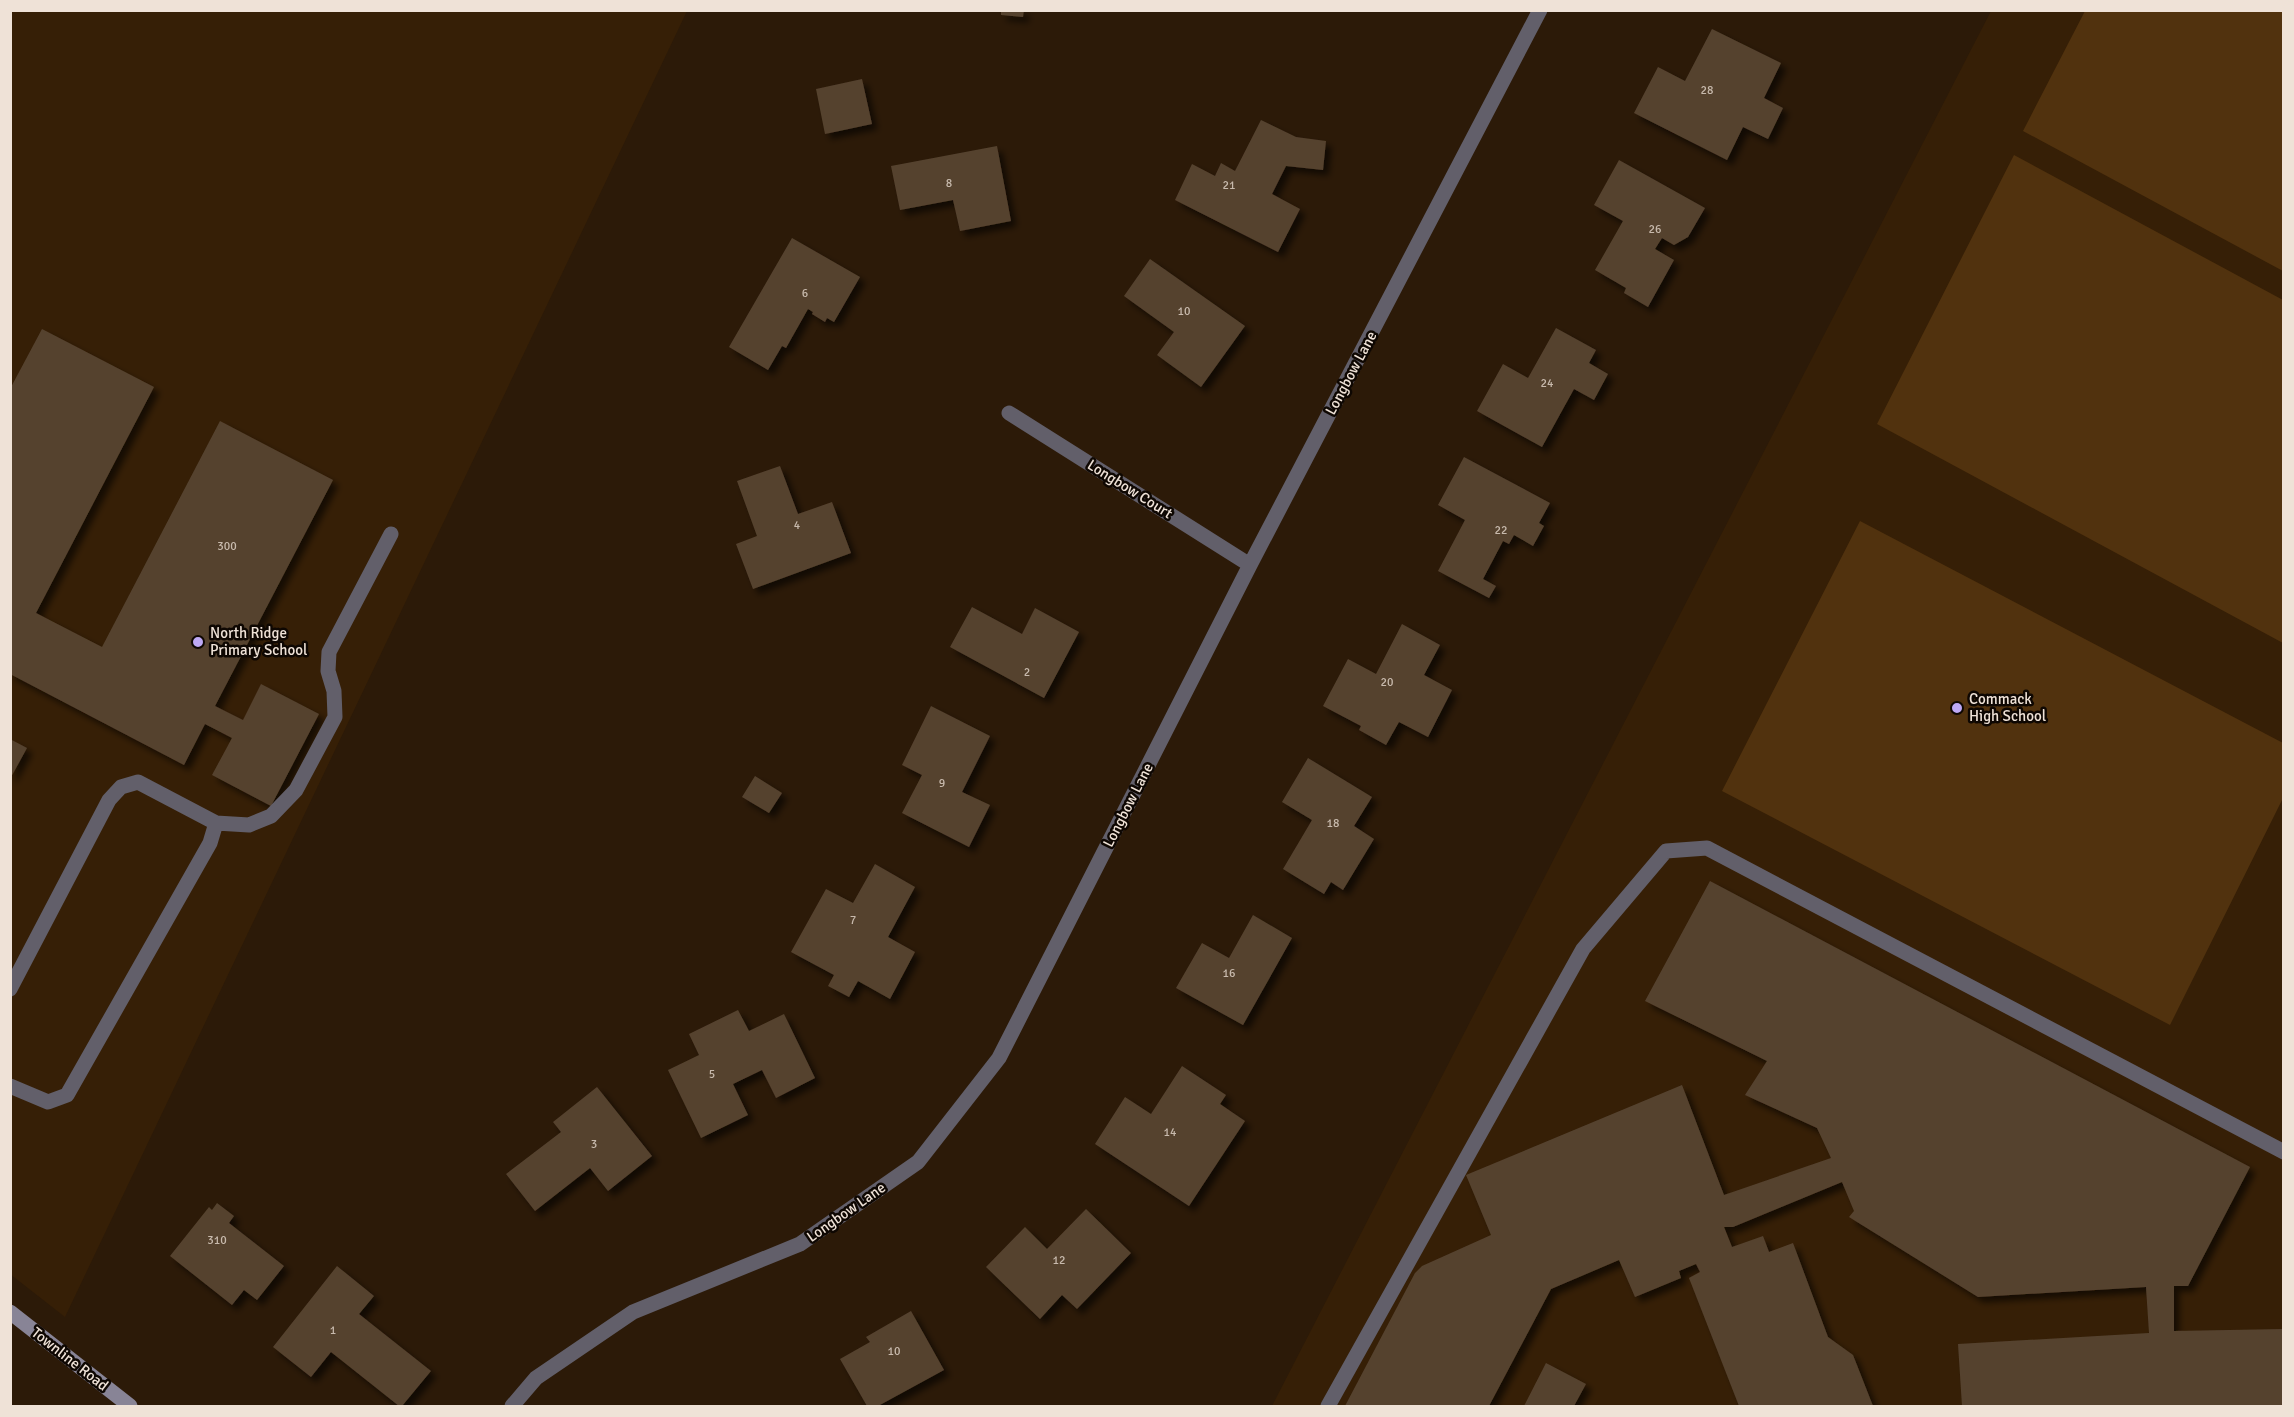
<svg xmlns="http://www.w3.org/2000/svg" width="2294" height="1417" viewBox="0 0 2294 1417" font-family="Signika,sans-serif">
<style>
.built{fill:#361f06}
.green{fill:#51320e}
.building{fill:#55422f;filter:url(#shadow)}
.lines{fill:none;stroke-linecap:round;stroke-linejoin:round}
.service{stroke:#625f6a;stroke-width:15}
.minor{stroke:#625f6a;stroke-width:15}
.secondary{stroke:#888496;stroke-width:15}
.poi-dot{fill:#bea9f5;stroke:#0e0702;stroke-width:2}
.labels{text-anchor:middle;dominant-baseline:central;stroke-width:5;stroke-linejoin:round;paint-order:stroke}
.number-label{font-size:12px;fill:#c8baad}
.street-label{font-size:15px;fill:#efe2d7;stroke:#0e0702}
.poi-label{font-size:15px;fill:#efe2d7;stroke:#0e0702;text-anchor:start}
</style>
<defs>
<filter id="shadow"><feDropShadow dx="5.5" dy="5.5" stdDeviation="3" flood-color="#0009"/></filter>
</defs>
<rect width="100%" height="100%" fill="#2c1a08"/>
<path class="built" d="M 10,11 L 687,11 L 65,1317 L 10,1274 Z
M 1991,11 L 2283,11 L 2283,1406 L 1272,1406 Z"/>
<path class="green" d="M 2085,11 L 2283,11 L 2283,271 L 2023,131 Z
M 2014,155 L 2283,300 L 2283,643 L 1877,424 Z
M 1860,521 L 2283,743 L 2283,798 L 2170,1025 L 1722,791 Z"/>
<path class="building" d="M 1001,10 L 1024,10 L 1023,17 L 1001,15 Z
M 1712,29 L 1781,63 L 1764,98 L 1783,108 L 1768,139 L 1743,127 L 1727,160 L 1634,113 L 1658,67 L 1685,81 Z
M 862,79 L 872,124 L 825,134 L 816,89 Z
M 1261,120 L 1296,137 L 1326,141 L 1323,170 L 1286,166 L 1272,194 L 1300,209 L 1278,252 L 1175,200 L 1192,164 L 1215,176 L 1221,163 L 1235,171 Z
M 997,146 L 1011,221 L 960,231 L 953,200 L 900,210 L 891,166 Z
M 1619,160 L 1705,208 L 1688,237 L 1674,245 L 1662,238 L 1655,249 L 1674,260 L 1648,307 L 1624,293 L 1626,288 L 1595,270 L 1623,221 L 1594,205 Z
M 792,238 L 860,277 L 834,322 L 827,318 L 825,322 L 812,314 L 813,312 L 808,309 L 786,348 L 782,346 L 768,370 L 729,347 Z
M 1150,259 L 1245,326 L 1201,387 L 1157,355 L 1174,332 L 1124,296 Z
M 1556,328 L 1596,350 L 1589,363 L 1608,374 L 1594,400 L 1574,389 L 1542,447 L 1477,411 L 1503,364 L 1528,378 Z
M 42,329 L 154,387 L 36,613 L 102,647 L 220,421 L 333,480 L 215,706 L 243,720 L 261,684 L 319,714 L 271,806 L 212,775 L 232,738 L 205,724 L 184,765 L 10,674 L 10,389 Z
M 1464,457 L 1550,503 L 1539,523 L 1544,526 L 1533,546 L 1514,535 L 1509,544 L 1503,541 L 1483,579 L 1496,586 L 1489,598 L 1438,571 L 1465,520 L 1438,505 Z
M 780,466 L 798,514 L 832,502 L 851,553 L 753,589 L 736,544 L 757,536 L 737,481 Z
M 972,607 L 1022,634 L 1035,608 L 1079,632 L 1044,698 L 950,647 Z
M 1402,624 L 1440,645 L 1424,675 L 1452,690 L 1428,737 L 1399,722 L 1386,745 L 1359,730 L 1361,726 L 1323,706 L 1348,659 L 1376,674 Z
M 931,706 L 990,736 L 962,792 L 990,805 L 969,847 L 902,813 L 922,775 L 902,765 Z
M 10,739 L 27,748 L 10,779 Z
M 1308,758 L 1372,797 L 1354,826 L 1374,839 L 1343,890 L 1331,882 L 1324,894 L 1283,869 L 1312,820 L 1282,802 Z
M 755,776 L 782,793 L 769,813 L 742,797 Z
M 875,864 L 915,887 L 888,937 L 915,952 L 890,999 L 858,981 L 849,997 L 828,986 L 834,975 L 791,952 L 826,889 L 853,903 Z
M 1710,881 L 2250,1167 L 2188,1286 L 2174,1286 L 2174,1331 L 2284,1329 L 2284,1406 L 1962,1406 L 1958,1344 L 2149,1333 L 2146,1287 L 1978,1297 L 1849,1217 L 1854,1211 L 1842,1182 L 1733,1227 L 1724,1227 L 1732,1247 L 1763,1236 L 1769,1252 L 1793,1243 L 1828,1337 L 1853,1355 L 1873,1406 L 1739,1406 L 1689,1278 L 1700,1272 L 1696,1264 L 1679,1271 L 1681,1278 L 1635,1297 L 1619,1260 L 1551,1289 L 1489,1406 L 1345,1406 L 1415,1273 L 1422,1266 L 1491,1235 L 1466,1175 L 1682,1085 L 1724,1195 L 1831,1158 L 1817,1128 L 1745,1095 L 1767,1061 L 1645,1001 Z
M 1253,915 L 1292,938 L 1243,1025 L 1176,988 L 1202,943 L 1229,958 Z
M 738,1010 L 749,1031 L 784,1014 L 815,1078 L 776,1098 L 762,1070 L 733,1084 L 748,1115 L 701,1138 L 668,1070 L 699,1055 L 689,1034 Z
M 1182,1066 L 1226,1095 L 1220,1104 L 1245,1121 L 1189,1206 L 1095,1144 L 1125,1097 L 1151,1114 Z
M 597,1087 L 652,1156 L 608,1191 L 590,1168 L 535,1211 L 506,1174 L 561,1132 L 553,1122 Z
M 217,1203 L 234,1216 L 229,1223 L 284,1266 L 257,1300 L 244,1290 L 232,1305 L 170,1256 L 209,1207 L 212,1210 Z
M 1086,1209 L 1131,1253 L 1077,1309 L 1062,1295 L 1040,1319 L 986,1267 L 1025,1227 L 1047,1249 Z
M 337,1266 L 374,1296 L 359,1314 L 431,1371 L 402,1406 L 399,1406 L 331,1352 L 311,1377 L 273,1347 Z
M 911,1311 L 944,1370 L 878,1406 L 867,1406 L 840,1359 L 870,1342 L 866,1337 Z
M 1546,1363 L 1586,1384 L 1574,1406 L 1524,1406 Z"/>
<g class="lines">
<path class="service" d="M 10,989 L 109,800 L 121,787 L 138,782 L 216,823 L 249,825 L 271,816 L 296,790 L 335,717 L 334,691 L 328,671 L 329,652 L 391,534
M 10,1086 L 48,1102 L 67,1095 L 210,843 L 216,823"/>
<path class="minor" d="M 1009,413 L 1250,565
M 512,1406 L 536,1378 L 633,1312 L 800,1244 L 918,1162 L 999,1058 L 1250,565 L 1540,10
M 1328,1406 L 1583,949 L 1666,851 L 1707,848 L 2284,1152"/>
<path class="secondary" d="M 10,1312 L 130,1406"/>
</g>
<g class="poi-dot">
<circle cx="198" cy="642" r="6"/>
<circle cx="1957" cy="708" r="6"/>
</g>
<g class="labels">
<g class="number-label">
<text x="1707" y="90">28</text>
<text x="949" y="183">8</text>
<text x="1229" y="185">21</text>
<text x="1655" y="229">26</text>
<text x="805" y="293">6</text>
<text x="1184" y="311">10</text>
<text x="1547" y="383">24</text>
<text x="797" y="525">4</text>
<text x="1501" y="530">22</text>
<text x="227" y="546">300</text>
<text x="1027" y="672">2</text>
<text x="1387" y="682">20</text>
<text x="942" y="783">9</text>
<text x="1333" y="823">18</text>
<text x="853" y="920">7</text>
<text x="1229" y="973">16</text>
<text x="712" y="1074">5</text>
<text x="1170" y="1132">14</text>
<text x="594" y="1144">3</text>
<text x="217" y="1240">310</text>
<text x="1059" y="1260">12</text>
<text x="333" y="1330">1</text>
<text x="894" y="1351">10</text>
</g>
<g class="street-label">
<text transform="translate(1351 373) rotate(-62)">Longbow Lane</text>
<text transform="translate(1130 489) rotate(32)">Longbow Court</text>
<text transform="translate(1128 805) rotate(-63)">Longbow Lane</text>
<text transform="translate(846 1212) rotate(-35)">Longbow Lane</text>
<text transform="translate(70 1359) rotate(38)">Townline Road</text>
</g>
<g class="poi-label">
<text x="210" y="633">North Ridge<tspan x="210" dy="17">Primary School</tspan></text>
<text x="1969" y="699">Commack<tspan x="1969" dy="17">High School</tspan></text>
</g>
</g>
<rect width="2294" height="1417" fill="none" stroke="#efe2d7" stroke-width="24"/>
</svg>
